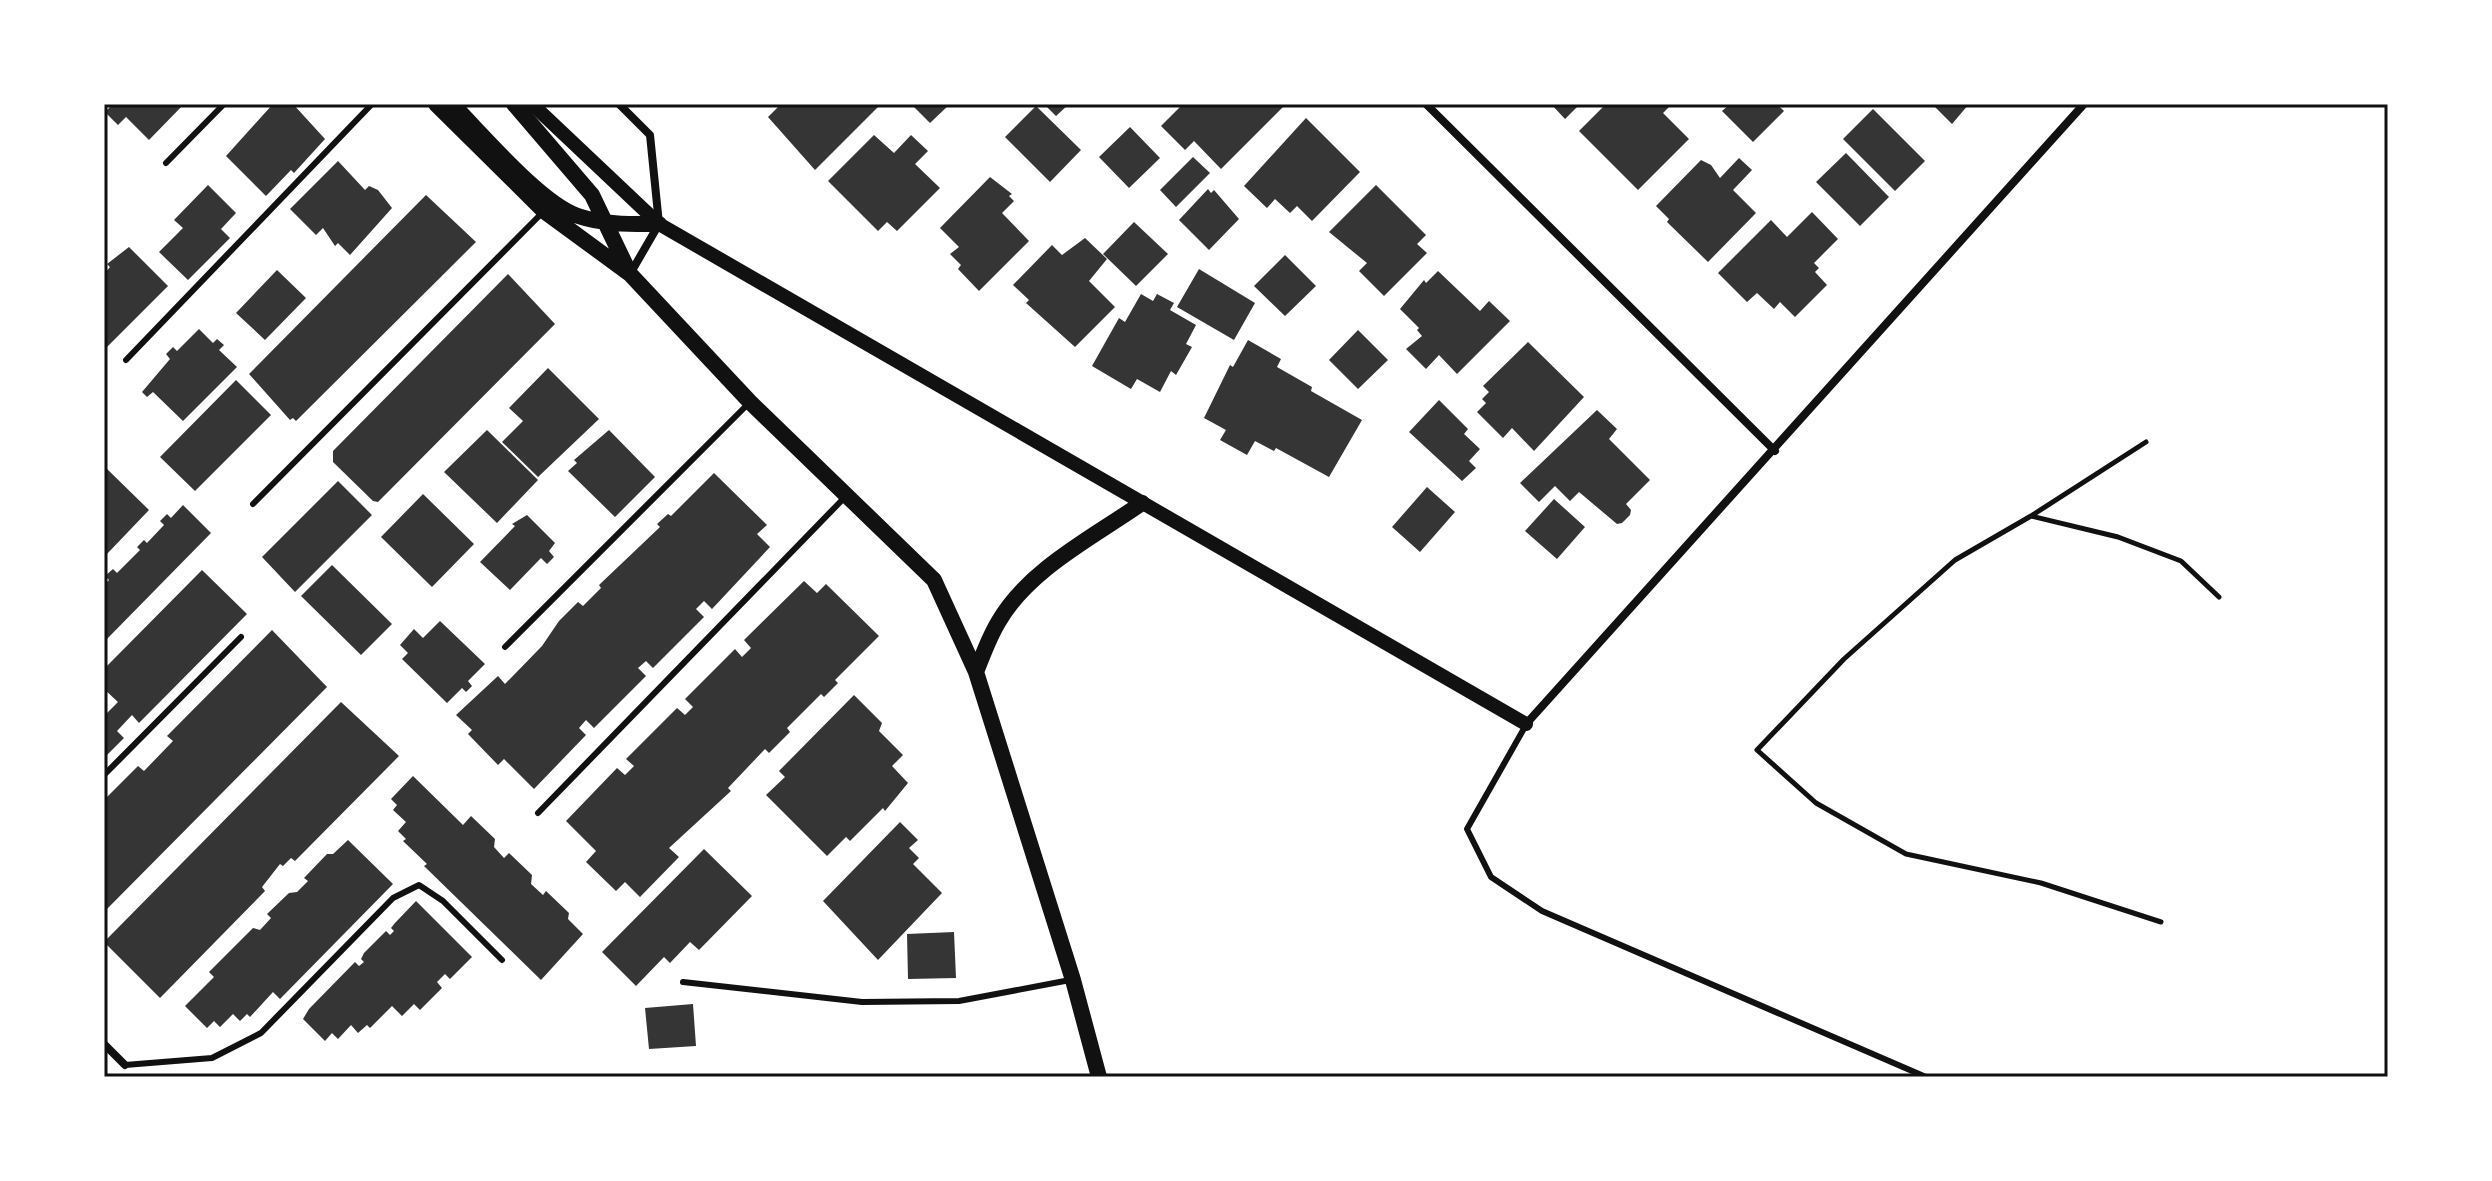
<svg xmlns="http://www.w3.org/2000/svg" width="2492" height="1181" viewBox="0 0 2492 1181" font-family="'Open Sans',sans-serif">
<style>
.building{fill:#353535}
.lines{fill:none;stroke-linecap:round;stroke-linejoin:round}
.path{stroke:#111;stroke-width:5}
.service{stroke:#111;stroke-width:6}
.minor{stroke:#111;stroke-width:8}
.tertiary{stroke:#111;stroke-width:14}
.secondary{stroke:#111;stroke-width:16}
.neatline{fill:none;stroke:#111;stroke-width:3}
</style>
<rect width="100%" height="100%" fill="#fff"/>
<path class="building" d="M 113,104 L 184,104 L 149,140 L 126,117 L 118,125 L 105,112 Z
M 273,104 L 293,104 L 325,139 L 294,173 L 291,170 L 266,196 L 226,156 Z
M 781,104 L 881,104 L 815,170 L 768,117 Z
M 911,104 L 950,104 L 930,123 Z
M 1044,104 L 1069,104 L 1056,116 Z
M 1183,104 L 1286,104 L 1221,169 L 1194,141 L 1185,150 L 1161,126 Z
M 1551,104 L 1577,104 L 1579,105 L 1565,119 Z
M 1606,104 L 1672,104 L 1663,113 L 1689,139 L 1638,190 L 1579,131 Z
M 1730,104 L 1777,104 L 1784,111 L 1753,142 L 1722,111 Z
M 1932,104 L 1969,104 L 1952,124 Z
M 1036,106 L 1081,150 L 1050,182 L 1005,137 Z
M 1873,109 L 1925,161 L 1895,191 L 1843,139 Z
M 1306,118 L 1360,172 L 1312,221 L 1297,206 L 1290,213 L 1275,199 L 1267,208 L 1244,186 Z
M 1130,127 L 1160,158 L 1129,188 L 1099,157 Z
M 874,135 L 894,153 L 911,135 L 928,151 L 915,164 L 940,188 L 897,231 L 887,222 L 878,231 L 828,181 Z
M 1846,153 L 1889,197 L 1860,226 L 1816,182 Z
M 1193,157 L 1210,173 L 1176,207 L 1160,190 Z
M 1739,158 L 1752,170 L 1733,190 L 1756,213 L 1708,262 L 1667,222 L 1669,219 L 1656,206 L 1701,160 L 1711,165 L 1720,178 Z
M 338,161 L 365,190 L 369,186 L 378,190 L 392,208 L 350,255 L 338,243 L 335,246 L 323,228 L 316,235 L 290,209 Z
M 990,177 L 1012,194 L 1009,196 L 1014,201 L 1002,213 L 1029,241 L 979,291 L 958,269 L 961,265 L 950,254 L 959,247 L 940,228 Z
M 208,185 L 236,213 L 221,229 L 230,238 L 188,280 L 159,252 L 183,228 L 174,220 Z
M 1376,185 L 1426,235 L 1417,244 L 1427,253 L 1384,296 L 1359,271 L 1367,263 L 1329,232 Z
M 1208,189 L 1211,193 L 1214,190 L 1239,219 L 1209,250 L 1179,220 Z
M 426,195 L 476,242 L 296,421 L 293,418 L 290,420 L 249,374 Z
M 1812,212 L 1838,239 L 1814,263 L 1819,268 L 1815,272 L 1827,285 L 1795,317 L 1780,302 L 1774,309 L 1757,293 L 1747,302 L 1718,273 L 1771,220 L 1787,237 Z
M 1134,222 L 1168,254 L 1136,286 L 1103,254 Z
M 1085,238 L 1107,259 L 1089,281 L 1115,307 L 1075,347 L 1026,303 L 1029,300 L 1013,285 L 1052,245 L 1062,255 Z
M 129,247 L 168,286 L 104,350 L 104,274 L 110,267 L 107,264 Z
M 1285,255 L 1316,286 L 1285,316 L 1254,286 Z
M 1199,269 L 1255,303 L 1234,340 L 1177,307 Z
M 277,270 L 306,298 L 265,340 L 236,313 Z
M 1438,271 L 1480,311 L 1489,301 L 1510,321 L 1457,374 L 1439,355 L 1426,369 L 1406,349 L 1422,336 L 1417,330 L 1419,328 L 1400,309 L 1424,280 L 1426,283 Z
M 508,274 L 555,324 L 378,502 L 373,501 L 333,462 L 333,451 Z
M 1141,294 L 1153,301 L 1157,294 L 1174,303 L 1170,310 L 1196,325 L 1186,344 L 1192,347 L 1176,375 L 1171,371 L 1160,392 L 1137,379 L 1131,389 L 1092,366 L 1119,318 L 1125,322 Z
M 199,329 L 213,343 L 217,339 L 224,345 L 219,350 L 237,367 L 183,421 L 153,392 L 147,397 L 142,392 L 170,359 L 166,354 L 173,347 L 177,351 Z
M 1358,330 L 1388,360 L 1358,389 L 1329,360 Z
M 1248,340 L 1281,359 L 1277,367 L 1312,387 L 1311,391 L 1362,420 L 1329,477 L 1276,448 L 1274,451 L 1255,441 L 1247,455 L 1220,440 L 1226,430 L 1204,418 L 1230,365 L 1233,367 Z
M 1528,342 L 1584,397 L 1534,451 L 1512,428 L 1503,438 L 1477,412 L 1486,403 L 1482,399 L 1489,392 L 1483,386 Z
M 548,368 L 599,419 L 538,477 L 502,442 L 523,421 L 509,408 Z
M 236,380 L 271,415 L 195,491 L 160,457 Z
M 1439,400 L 1468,429 L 1464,434 L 1480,449 L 1469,461 L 1476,468 L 1462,481 L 1409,432 Z
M 1597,410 L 1617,429 L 1609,439 L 1650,480 L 1626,504 L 1631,510 L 1630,515 L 1622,523 L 1617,524 L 1579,492 L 1570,501 L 1555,486 L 1539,502 L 1520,483 Z
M 487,430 L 538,480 L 497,523 L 444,472 Z
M 609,430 L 655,477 L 615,517 L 568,471 L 577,463 L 574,460 Z
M 104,466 L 149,510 L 106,555 L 104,553 Z
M 714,473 L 767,525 L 757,534 L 770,547 L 712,609 L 704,601 L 696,609 L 704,617 L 653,668 L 646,661 L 638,668 L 646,676 L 594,728 L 586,720 L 579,728 L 586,735 L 534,789 L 504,759 L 498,765 L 468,734 L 472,730 L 456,715 L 498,676 L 505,684 L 542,646 L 559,621 L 578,602 L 583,606 L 601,588 L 599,585 L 660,527 L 657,524 L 668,514 L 671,516 Z
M 338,481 L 372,515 L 295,592 L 262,557 Z
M 1427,487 L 1455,512 L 1420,552 L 1392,527 Z
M 423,494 L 474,544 L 432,587 L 381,537 Z
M 1554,499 L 1585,527 L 1557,559 L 1525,531 Z
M 183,505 L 211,533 L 104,642 L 104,585 L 109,580 L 105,576 L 113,569 L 117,573 L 140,550 L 137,547 L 144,540 L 147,543 L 164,525 L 160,521 L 167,514 L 171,518 Z
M 527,515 L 555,543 L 549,551 L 554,557 L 547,564 L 541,558 L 510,590 L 480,562 L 515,526 L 512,524 Z
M 332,565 L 392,624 L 361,655 L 301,596 Z
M 202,570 L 247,614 L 139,723 L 132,715 L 117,731 L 124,738 L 104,758 L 104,716 L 118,702 L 104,689 L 104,669 Z
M 804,581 L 817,593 L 826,584 L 879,636 L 835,680 L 838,683 L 824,697 L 821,694 L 787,728 L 790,732 L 769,753 L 765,749 L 728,788 L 731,791 L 669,848 L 679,857 L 640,897 L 625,882 L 616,891 L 586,862 L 596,851 L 566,821 L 617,768 L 625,775 L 634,766 L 626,759 L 677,708 L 685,715 L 693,707 L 685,699 L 735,649 L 742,657 L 751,648 L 744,640 Z
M 440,621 L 485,664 L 468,681 L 472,686 L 466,692 L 462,688 L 447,703 L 402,659 L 408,653 L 400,645 L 414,629 L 423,638 Z
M 272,630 L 327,687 L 104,912 L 104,800 L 138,766 L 144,771 L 173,741 L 167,736 Z
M 854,695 L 882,723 L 879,731 L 903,755 L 892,766 L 908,783 L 885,811 L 883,808 L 850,841 L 846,837 L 827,856 L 766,795 L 785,777 L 779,771 Z
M 341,702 L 399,756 L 295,861 L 291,858 L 283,866 L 280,864 L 262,887 L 265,891 L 160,998 L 104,942 Z
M 413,776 L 463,825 L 471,816 L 495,839 L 494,847 L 504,858 L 509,853 L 532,875 L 531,884 L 543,895 L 546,891 L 569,913 L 568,919 L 583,934 L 541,980 L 424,866 L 427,864 L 403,841 L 406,839 L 398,831 L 406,822 L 393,810 L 397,805 L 391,799 Z
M 900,822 L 918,840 L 909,848 L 919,858 L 913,864 L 942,893 L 878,960 L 823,901 Z
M 348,840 L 393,884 L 280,999 L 273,992 L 250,1017 L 247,1014 L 240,1021 L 233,1014 L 220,1027 L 214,1021 L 207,1028 L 185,1006 L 214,977 L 209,972 L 253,928 L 260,930 L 271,918 L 267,914 L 289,893 L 297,892 L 308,881 L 304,878 L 327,854 L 333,854 Z
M 704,849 L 752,896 L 699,950 L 690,942 L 670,963 L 664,957 L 636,986 L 602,952 Z
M 416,901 L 472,957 L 450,979 L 445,974 L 437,982 L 442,988 L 420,1010 L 414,1004 L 402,1016 L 392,1006 L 370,1028 L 367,1025 L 358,1033 L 351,1025 L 338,1039 L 332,1033 L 325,1041 L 303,1019 L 309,1009 L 355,962 L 359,966 L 364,962 L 361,959 L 364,953 L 386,931 L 390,935 L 394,931 L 391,928 L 395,923 Z
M 954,932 L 956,978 L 908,979 L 907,934 Z
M 693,1004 L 696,1046 L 649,1049 L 645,1008 Z"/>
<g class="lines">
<path class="path" d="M 2031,516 L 2146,442
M 2161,922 L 2041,883 L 1906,854 L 1816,803 L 1757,750 L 1844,659 L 1955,560 L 2031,516 L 2118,537 L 2181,561 L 2219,597"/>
<path class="service" d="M 166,163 L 224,104
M 126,360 L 372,104
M 253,504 L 544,211
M 505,647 L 748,404
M 1526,725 L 1467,829 L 1491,877 L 1542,911 L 1926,1077
M 104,775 L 241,637
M 538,813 L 846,496
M 683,982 L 862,1002 L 959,1001 L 1070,980
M 125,1065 L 212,1058 L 261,1033 L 393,898 L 419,885 L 443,901 L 502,960"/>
<path class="minor" d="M 619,104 L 650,135 L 659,224 L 630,274
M 1426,104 L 1775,451
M 1526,724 L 2084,104
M 104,1044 L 125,1065"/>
<path class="tertiary" d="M 532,104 L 659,224 L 1526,724"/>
<path class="secondary" d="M 436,104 L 544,211 L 630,274 L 750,402 L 934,580 L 976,672 L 1073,980 L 1099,1077
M 452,104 C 482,134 541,204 578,216 C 605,225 632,224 659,224
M 514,104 L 592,195 L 629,272
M 976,672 C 983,655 989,637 999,621 C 1029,569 1095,536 1142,503"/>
</g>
<rect width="2492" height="1181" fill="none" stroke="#ffffff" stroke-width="212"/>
<rect x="106" y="106" width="2280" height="969" class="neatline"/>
</svg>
